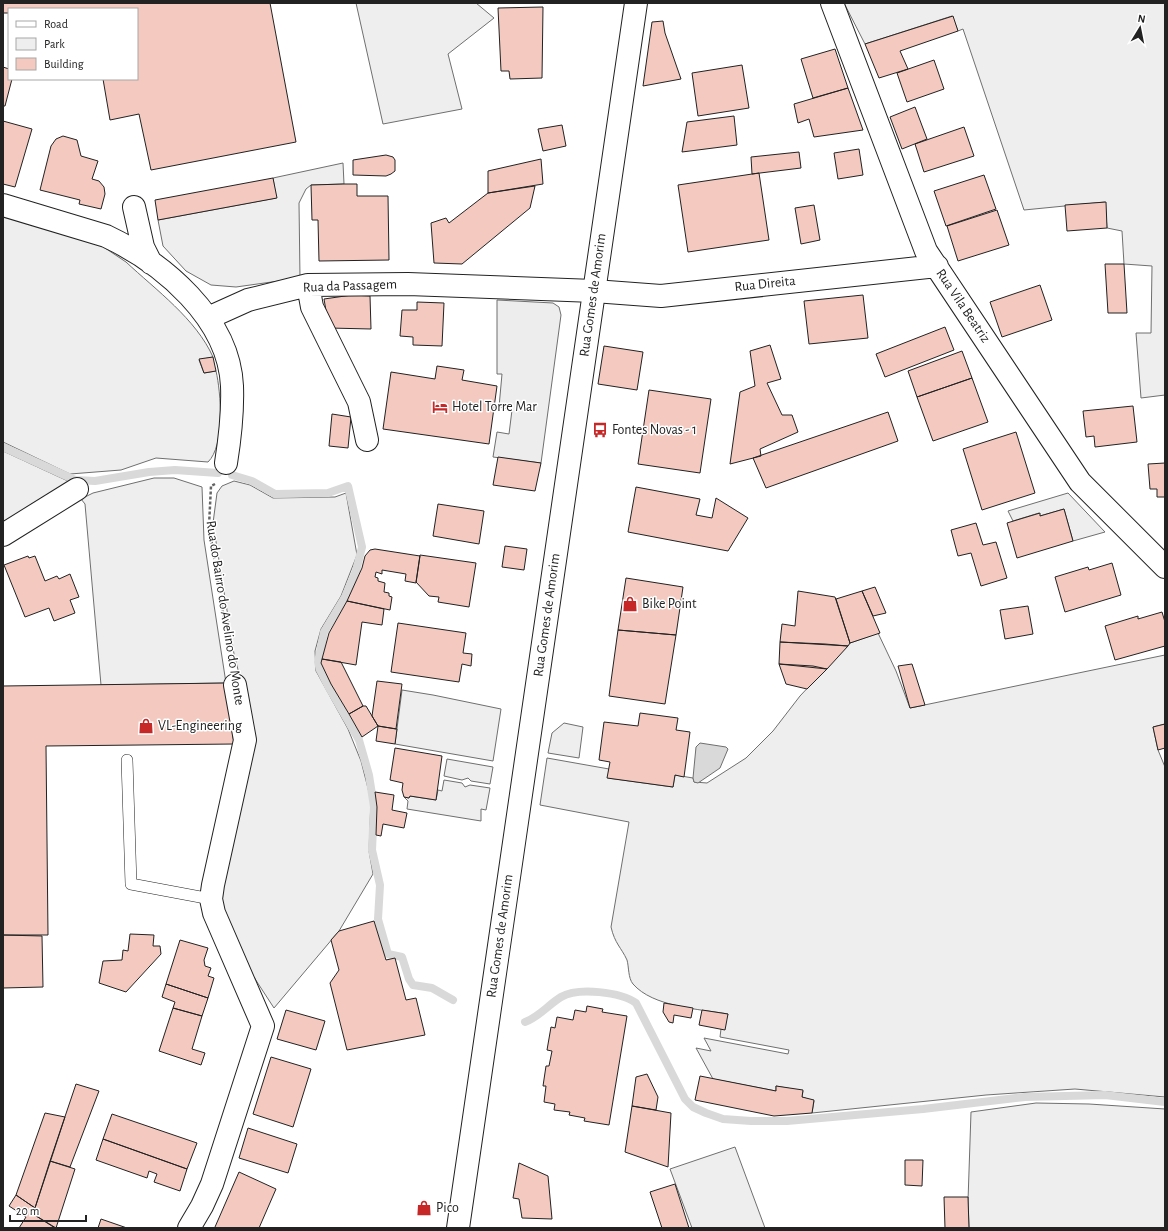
<svg xmlns="http://www.w3.org/2000/svg" width="1168" height="1231" viewBox="0 0 1168 1231" font-family="'Alegreya Sans',sans-serif">
<style>
.green{fill:#eee;stroke:#6f6f6f}
.parking{fill:#ededed;stroke:#6f6f6f}
.water{fill:#d9d9d9;stroke:#6f6f6f}
.lines{fill:none;stroke-linecap:round;stroke-linejoin:round}
.stream{stroke:#d9d9d9;stroke-width:8}
.building{fill:#f3c9c0;stroke:#222}
.service-casing{stroke:#222;stroke-width:12}
.minor-casing{stroke:#222;stroke-width:24}
.secondary-casing{stroke:#222;stroke-width:24}
.path{stroke:#646464;stroke-width:2.5;stroke-dasharray:3 2;stroke-linecap:butt}
.service{stroke:#fff;stroke-width:11}
.minor{stroke:#fff;stroke-width:22}
.secondary{stroke:#fff;stroke-width:22}
.labels{text-anchor:middle;dominant-baseline:central;stroke-width:3;stroke-linejoin:round;paint-order:stroke}
.street-label{font-size:14px;fill:#222;stroke:#fff}
.poi-label{font-size:14px;fill:#222;stroke:#fff;text-anchor:start}
</style>
<rect width="100%" height="100%" fill="#fff"/>
<path class="green" d="M 356,3 L 476,3 L 494,18 L 448,54 L 462,109 L 383,124 Z
M 844,3 L 1165,3 L 1165,395 L 1141,398 L 1136,333 L 1151,333 L 1152,266 L 1124,264 L 1122,231 L 1107,228 L 1105,202 L 1024,210 L 963,29 L 958,31 L 952,16 L 865,44 Z
M 343,163 L 344,184 L 311,185 L 306,189 L 299,203 L 300,278 L 236,287 L 211,285 L 186,271 L 163,246 L 158,220 L 276,198 L 273,178 Z
M 3,216 L 102,246 L 126,262 C 156,290 196,319 213,357 L 199,360 L 204,373 L 216,371 C 221,392 225,446 208,462 L 156,458 L 121,470 L 70,474 L 3,442 Z
M 3,451 L 70,482 L 3,525 Z
M 154,478 L 174,478 L 202,487 L 204,540 L 226,683 L 101,685 L 85,504 L 81,499 L 93,493 Z
M 234,481 L 250,485 L 273,498 L 335,497 L 346,493 L 357,555 L 341,596 L 321,629 L 315,651 L 316,671 L 348,729 L 361,761 L 371,800 L 369,851 L 373,874 L 339,931 L 274,1008 L 244,962 L 220,902 L 247,705 L 234,654 L 213,523 L 217,493 L 222,486 Z
M 1068,493 L 1105,532 L 1073,541 L 1064,509 L 1040,516 L 1039,513 L 1013,521 L 1008,511 Z
M 878,633 L 896,671 L 910,708 L 1165,655 L 1165,724 L 1153,727 L 1158,750 L 1165,767 L 1165,1097 L 1075,1089 L 986,1095 L 812,1113 L 814,1101 L 802,1097 L 803,1091 L 776,1086 L 776,1091 L 713,1079 L 696,1048 L 711,1051 L 704,1038 L 788,1054 L 789,1050 L 720,1037 L 721,1029 L 728,1014 C 699,1009 653,1007 633,984 C 628,978 629,967 627,960 C 621,947 615,944 611,927 L 629,822 L 540,805 L 547,758 L 609,769 L 608,778 L 673,787 L 675,775 L 693,778 L 694,782 L 707,783 L 746,758 L 773,731 L 800,696 L 850,643 Z
M 402,690 L 433,695 L 501,709 L 493,761 L 395,744 Z
M 564,723 L 583,727 L 579,758 L 548,753 L 552,733 Z
M 447,759 L 493,767 L 490,784 L 471,781 L 468,778 L 462,780 L 444,776 Z
M 444,780 L 462,783 L 465,787 L 470,785 L 490,788 L 486,810 L 481,809 L 481,821 L 407,809 L 408,801 L 404,797 L 409,798 L 410,796 L 436,800 L 438,790 L 442,791 Z
M 1036,1103 L 1089,1104 L 1165,1109 L 1165,1228 L 969,1228 L 968,1201 L 971,1112 Z
M 735,1147 L 765,1228 L 692,1228 L 670,1169 Z"/>
<path class="parking" d="M 497,300 L 553,303 L 559,307 L 561,315 L 541,463 L 493,457 L 497,432 L 509,434 L 512,410 L 499,407 L 502,374 L 497,374 Z"/>
<path class="water" d="M 700,743 L 726,747 L 728,749 L 720,768 L 698,783 L 694,782 L 693,778 L 696,747 Z"/>
<g class="lines">
<path class="stream" d="M 3,447 L 75,480 L 95,481 L 149,472 L 175,470 L 218,473
M 232,475 L 252,481 L 275,494 L 328,493 L 348,486 L 362,547 L 356,571 L 345,597 L 324,632 L 318,662 L 320,670 L 328,686 L 359,740 L 369,775 L 374,807 L 372,850 L 380,885 L 378,919 L 388,954 L 402,957 L 409,979 L 413,985 L 432,988 L 453,1000
M 525,1022 C 539,1017 548,1005 561,997 C 578,987 621,992 636,1003 L 685,1099 L 693,1107 L 706,1113 L 723,1119 L 751,1121 L 787,1121 L 923,1109 L 1025,1097 L 1105,1095 L 1165,1102"/>
</g>
<path class="building" d="M 3,3 L 270,3 L 296,142 L 151,170 L 139,114 L 110,120 L 103,79 L 137,79 L 137,9 L 9,9 L 9,13 L 3,13 Z
M 543,7 L 542,78 L 510,79 L 509,71 L 501,71 L 498,8 Z
M 953,16 L 958,31 L 900,51 L 908,69 L 879,78 L 865,44 Z
M 663,21 L 665,33 L 681,79 L 643,86 L 652,22 Z
M 835,49 L 848,88 L 813,98 L 801,59 Z
M 934,60 L 944,89 L 907,102 L 897,73 Z
M 742,65 L 749,108 L 698,116 L 692,73 Z
M 3,67 L 9,69 L 9,79 L 12,79 L 5,106 L 3,106 Z
M 848,88 L 863,130 L 814,137 L 809,119 L 798,123 L 794,104 Z
M 915,107 L 927,139 L 902,149 L 890,117 Z
M 734,116 L 737,145 L 682,152 L 687,122 Z
M 3,121 L 32,129 L 15,187 L 3,184 Z
M 562,125 L 566,146 L 543,151 L 538,129 Z
M 964,127 L 974,156 L 924,172 L 915,144 Z
M 63,136 L 77,140 L 81,156 L 98,161 L 92,179 L 99,181 L 104,187 L 105,194 L 101,209 L 79,204 L 80,200 L 40,190 L 51,146 L 56,139 Z
M 859,149 L 863,175 L 838,179 L 834,153 Z
M 799,152 L 801,168 L 752,174 L 751,157 Z
M 386,155 L 393,157 L 395,160 L 395,171 L 391,174 L 386,176 L 353,175 L 353,160 Z
M 541,159 L 543,184 L 488,193 L 488,171 Z
M 759,173 L 769,240 L 688,252 L 678,185 Z
M 984,175 L 996,209 L 946,226 L 934,191 Z
M 273,178 L 277,198 L 158,220 L 155,200 Z
M 344,184 L 357,184 L 357,196 L 388,196 L 389,260 L 319,261 L 318,220 L 312,220 L 311,185 Z
M 535,186 L 530,208 L 462,264 L 434,263 L 431,223 L 446,218 L 449,223 L 488,193 Z
M 1106,202 L 1107,228 L 1067,231 L 1065,205 Z
M 814,205 L 820,240 L 801,244 L 795,208 Z
M 997,210 L 1009,245 L 958,261 L 947,226 Z
M 1105,264 L 1124,264 L 1127,313 L 1108,313 Z
M 1040,285 L 1052,320 L 1002,337 L 990,302 Z
M 352,295 L 370,296 L 371,329 L 329,328 L 324,299 Z
M 863,295 L 868,338 L 809,344 L 804,301 Z
M 417,302 L 444,303 L 442,346 L 413,345 L 413,337 L 400,336 L 402,310 L 417,310 Z
M 945,327 L 954,350 L 885,377 L 876,354 Z
M 770,345 L 781,379 L 767,383 L 782,415 L 792,415 L 798,432 L 760,449 L 761,456 L 730,464 L 740,392 L 755,386 L 750,351 Z
M 604,346 L 643,352 L 637,390 L 598,384 Z
M 962,351 L 972,378 L 917,397 L 908,371 Z
M 213,357 L 216,371 L 204,373 L 199,359 Z
M 437,366 L 464,370 L 462,380 L 497,386 L 489,444 L 383,429 L 391,372 L 435,379 Z
M 972,378 L 988,422 L 933,441 L 917,397 Z
M 649,390 L 711,399 L 700,473 L 638,464 Z
M 1133,406 L 1137,442 L 1095,447 L 1094,436 L 1086,437 L 1083,411 Z
M 888,412 L 898,441 L 766,488 L 753,458 Z
M 332,414 L 351,417 L 348,448 L 329,446 Z
M 1016,432 L 1035,493 L 982,510 L 963,449 Z
M 498,457 L 541,463 L 535,491 L 493,485 Z
M 1165,463 L 1165,497 L 1157,497 L 1157,489 L 1150,489 L 1148,464 Z
M 636,487 L 700,499 L 696,515 L 712,518 L 716,498 L 748,518 L 728,551 L 628,532 Z
M 438,504 L 484,511 L 479,544 L 433,536 Z
M 1064,509 L 1073,541 L 1017,558 L 1007,523 L 1040,513 L 1040,516 Z
M 976,523 L 983,545 L 996,542 L 1007,578 L 981,586 L 971,553 L 958,556 L 951,530 Z
M 505,546 L 527,549 L 524,570 L 502,567 Z
M 375,549 L 420,556 L 416,583 L 405,581 L 406,574 L 382,570 L 382,574 L 376,572 L 375,577 L 378,578 L 378,581 L 385,583 L 384,592 L 389,593 L 389,596 L 392,597 L 390,610 L 347,601 L 362,568 L 365,556 L 370,550 Z
M 420,555 L 476,563 L 469,607 L 438,602 L 439,597 L 429,596 L 416,582 Z
M 28,556 L 29,558 L 35,556 L 45,581 L 57,576 L 59,579 L 70,574 L 79,597 L 70,600 L 75,613 L 54,621 L 49,608 L 25,617 L 4,565 Z
M 1112,563 L 1121,595 L 1065,612 L 1055,577 L 1088,567 L 1089,570 Z
M 626,578 L 683,587 L 676,635 L 618,630 Z
M 875,587 L 886,613 L 873,616 L 862,591 Z
M 798,591 L 835,597 L 850,643 L 848,646 L 780,642 L 782,624 L 795,626 Z
M 862,591 L 880,633 L 850,643 L 836,599 Z
M 347,601 L 384,609 L 382,625 L 362,622 L 356,665 L 322,659 L 329,633 Z
M 1028,606 L 1033,634 L 1005,639 L 1000,610 Z
M 1162,612 L 1165,622 L 1165,646 L 1115,660 L 1105,626 L 1138,616 L 1138,619 Z
M 398,623 L 466,633 L 463,653 L 472,654 L 471,666 L 462,664 L 459,682 L 391,672 Z
M 618,630 L 676,635 L 665,704 L 609,696 Z
M 780,642 L 825,644 L 848,646 L 827,669 L 779,664 Z
M 322,659 L 341,662 L 363,706 L 349,714 L 331,684 L 321,663 Z
M 779,664 L 813,666 L 827,669 L 807,689 L 786,684 Z
M 912,664 L 925,705 L 910,708 L 898,666 Z
M 377,681 L 402,684 L 396,729 L 378,726 L 372,716 Z
M 226,683 L 234,744 L 46,746 L 48,935 L 3,935 L 3,686 Z
M 363,706 L 366,706 L 378,726 L 362,737 L 349,714 Z
M 640,713 L 678,718 L 676,730 L 690,732 L 684,777 L 675,775 L 673,787 L 607,778 L 610,762 L 599,760 L 604,722 L 638,726 Z
M 1165,724 L 1165,748 L 1158,750 L 1153,727 Z
M 378,726 L 397,729 L 395,744 L 376,741 Z
M 395,748 L 442,756 L 436,800 L 410,796 L 409,798 L 404,797 L 402,790 L 403,783 L 390,780 Z
M 375,792 L 394,795 L 392,810 L 407,813 L 404,828 L 383,824 L 381,836 L 376,835 L 377,807 Z
M 374,921 L 386,960 L 395,958 L 406,1000 L 416,998 L 425,1035 L 347,1050 L 330,983 L 339,970 L 331,940 L 339,931 Z
M 130,934 L 154,935 L 153,946 L 160,946 L 161,954 L 126,992 L 99,983 L 103,961 L 122,960 L 123,950 L 128,951 Z
M 3,935 L 42,936 L 43,987 L 3,988 Z
M 180,940 L 208,948 L 204,960 L 205,966 L 211,968 L 208,976 L 214,978 L 208,998 L 166,984 Z
M 166,984 L 208,998 L 202,1016 L 173,1008 L 175,1002 L 162,997 Z
M 664,1003 L 693,1008 L 691,1018 L 674,1015 L 673,1023 L 669,1022 L 663,1012 Z
M 587,1006 L 603,1009 L 602,1012 L 627,1016 L 609,1125 L 584,1121 L 585,1118 L 569,1115 L 570,1112 L 554,1110 L 555,1104 L 544,1102 L 546,1086 L 543,1086 L 546,1066 L 549,1066 L 552,1051 L 547,1050 L 551,1027 L 555,1028 L 557,1017 L 573,1020 L 575,1010 L 586,1012 Z
M 173,1008 L 202,1016 L 192,1049 L 205,1053 L 201,1065 L 159,1051 Z
M 286,1010 L 325,1021 L 316,1050 L 277,1039 Z
M 702,1010 L 728,1014 L 725,1030 L 699,1025 Z
M 271,1057 L 311,1069 L 293,1127 L 253,1114 Z
M 647,1074 L 658,1097 L 656,1110 L 632,1106 L 636,1077 Z
M 700,1076 L 776,1091 L 776,1086 L 803,1090 L 802,1097 L 814,1100 L 812,1113 L 774,1116 L 695,1100 Z
M 76,1084 L 99,1091 L 70,1167 L 50,1161 Z
M 632,1106 L 671,1113 L 668,1167 L 625,1152 Z
M 45,1113 L 65,1117 L 35,1208 L 16,1195 Z
M 112,1114 L 197,1143 L 187,1169 L 103,1139 Z
M 248,1128 L 297,1144 L 288,1173 L 239,1158 Z
M 103,1139 L 187,1169 L 180,1191 L 154,1182 L 157,1174 L 149,1171 L 147,1178 L 96,1160 Z
M 905,1160 L 923,1160 L 922,1186 L 905,1185 Z
M 50,1161 L 75,1169 L 56,1228 L 33,1214 Z
M 519,1163 L 548,1176 L 552,1219 L 522,1218 L 519,1199 L 513,1198 Z
M 239,1172 L 276,1189 L 259,1228 L 216,1228 L 215,1227 Z
M 675,1184 L 689,1228 L 662,1228 L 650,1192 Z
M 16,1195 L 35,1208 L 33,1214 L 55,1228 L 19,1228 L 26,1217 L 9,1206 Z
M 944,1197 L 968,1197 L 969,1228 L 945,1228 Z
M 101,1219 L 127,1228 L 98,1228 Z"/>
<g class="lines">
<g class="service-casing">
<path id="service" d="M 127,760 L 131,884 L 211,899"/>
</g>
<g class="minor-casing">
<path id="minor" d="M 832,3 L 926,251 L 1080,482 L 1165,567
M 3,205 L 106,236 C 163,263 229,318 232,386 C 233,412 230,438 226,463
M 134,207 L 143,247 L 151,263
M 308,285 L 312,307 L 359,402 L 367,440
M 208,318 L 248,300 L 308,285 L 408,284 L 594,291 L 661,296 L 937,266
M 3,535 L 77,489
M 189,1228 L 202,1206 L 212,1184 L 263,1026 L 214,913 L 211,899 L 213,885 L 245,740 L 235,685"/>
</g>
<g class="secondary-casing">
<path id="secondary" d="M 458,1228 L 636,3"/>
</g>
<path class="path" d="M 215,484 L 211,486 L 209,526 L 231,662"/>
<use href="#service" class="service"/>
<use href="#minor" class="minor"/>
<use href="#secondary" class="secondary"/>
</g>
<defs>
<g id="hotel-bare" transform="scale(1.2)"><path d="M-6-4.5h1.5V1H6V5H4.5V3h-9V5H-6ZM-4 0a1.8 1.8 0 1 1 3.6 0ZM.5 0V-2.5h3Q6-2.5 6 0Z" fill="#c62828" stroke="#fff" stroke-width="2.5" paint-order="stroke"/></g>
<g id="bus-bare" transform="scale(1.2)"><path d="M-5-6H5V4H4V6H2V4H-2V6H-4V4H-5ZM-3.5-4V0h7V-4ZM-3.5 1.2v1.5H-2V1.2ZM2 1.2v1.5H3.5V1.2Z" fill="#c62828" stroke="#fff" stroke-width="2.5" paint-order="stroke"/></g>
<g id="shop-bare" transform="scale(1.2)"><path d="M-5-2.5h2.3a2.7 3.5 0 0 1 5.4 0H5L5.5 6h-11ZM-1.5-2.5h3a1.5 2.3 0 0 0-3 0Z" fill="#c62828" stroke="#fff" stroke-width="2.5" paint-order="stroke"/></g>
</defs>
<g fill-rule="evenodd">
<use href="#hotel-bare" x="440" y="407"/>
<use href="#bus-bare" x="600" y="430"/>
<use href="#shop-bare" x="630" y="604"/>
<use href="#shop-bare" x="146" y="726"/>
<use href="#shop-bare" x="424" y="1208"/>
</g>
<g class="labels">
<g class="street-label">
<text transform="translate(765 284) rotate(-6)">Rua Direita</text>
<text transform="translate(350 286) rotate(-2)">Rua da Passagem</text>
<text transform="translate(593 295) rotate(-82)">Rua Gomes de Amorim</text>
<text transform="translate(963 306) rotate(56)">Rua Vila Beatriz</text>
<text transform="translate(225 613) rotate(81)">Rua do Bairro do Avelino do Monte</text>
<text transform="translate(547 615) rotate(-82)">Rua Gomes de Amorim</text>
<text transform="translate(500 936) rotate(-82)">Rua Gomes de Amorim</text>
</g>
<g class="poi-label">
<text x="452" y="407">Hotel Torre Mar</text>
<text x="612" y="430">Fontes Novas - 1</text>
<text x="642" y="604">Bike Point</text>
<text x="158" y="726">VL-Engineering</text>
<text x="436" y="1208">Pico</text>
</g>
</g>
<rect width="1168" height="1231" fill="none" stroke="#222222" stroke-width="8"/>
<rect x="8" y="8" width="130" height="72" fill="#ffffff" stroke="#a7a7a7"/>
<rect x="16" y="21" width="20" height="6" fill="#ffffff" stroke="#a7a7a7"/>
<text x="44" y="28" font-size="12" fill="#222222">Road</text>
<rect x="16" y="38" width="20" height="12" fill="#eeeeee" stroke="#a7a7a7"/>
<text x="44" y="48" font-size="12" fill="#222222">Park</text>
<rect x="16" y="58" width="20" height="12" fill="#f3c9c0" stroke="#a7a7a7"/>
<text x="44" y="68" font-size="12" fill="#222222">Building</text>
<g transform="translate(1140 28) rotate(10)" stroke="#ffffff" stroke-width="3" paint-order="stroke">
<path d="M0-3L7 15L0 10L-7 15Z" fill="#222222"/>
<text y="-6" font-size="11" font-weight="bold" text-anchor="middle" fill="#222222">N</text>
</g>
<path d="M10 1215v6h76v-6" fill="none" stroke="#222222" stroke-width="2"/>
<text x="16" y="1215" font-size="12" fill="#222222" stroke="#ffffff" stroke-width="3" paint-order="stroke">20 m</text>
</svg>
